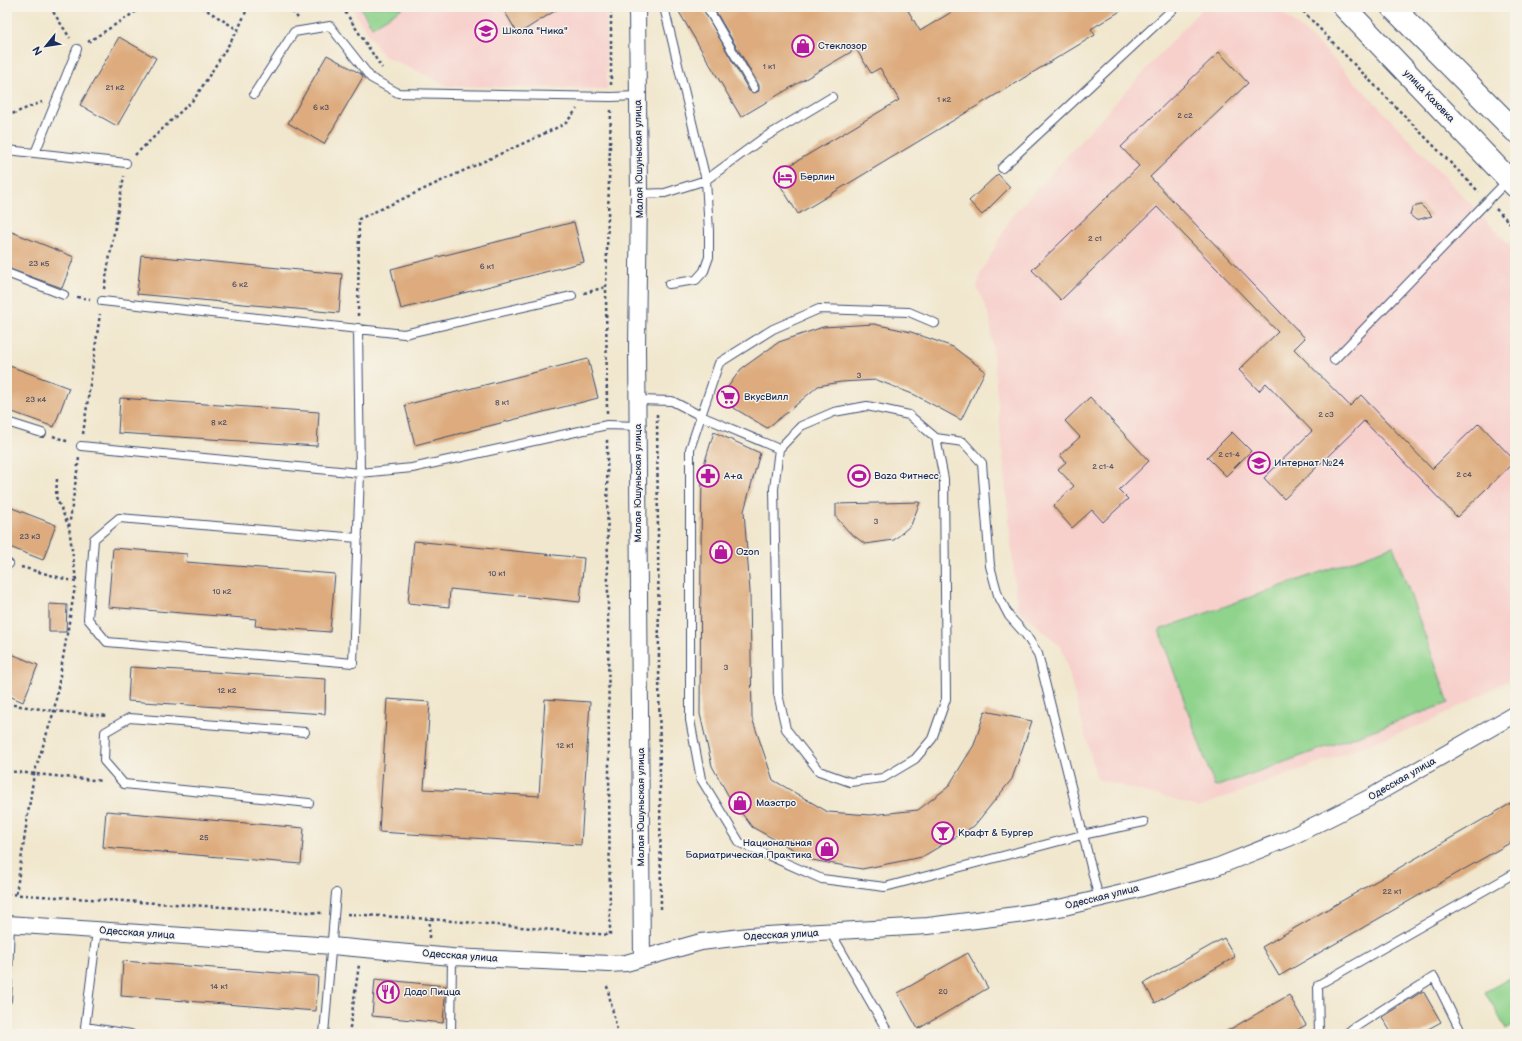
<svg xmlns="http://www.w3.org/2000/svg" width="1522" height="1041" viewBox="0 0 1522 1041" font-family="'Balsamiq Sans',sans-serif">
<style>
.built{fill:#f7d0cc}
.green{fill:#8fd38c;stroke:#558175}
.building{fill:#ddab7d}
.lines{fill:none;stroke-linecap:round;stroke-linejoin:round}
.service-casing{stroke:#3b4b6f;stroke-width:10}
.minor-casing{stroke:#3b4b6f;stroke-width:18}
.secondary-casing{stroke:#3b4b6f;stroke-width:24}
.path{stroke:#3b4b6f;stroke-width:2.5;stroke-dasharray:3 3;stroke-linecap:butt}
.service{stroke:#fff;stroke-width:8}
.minor{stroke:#fff;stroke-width:16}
.secondary{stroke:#fff;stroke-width:22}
.labels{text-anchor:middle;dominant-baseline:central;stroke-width:3;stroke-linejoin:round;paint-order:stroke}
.number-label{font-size:8px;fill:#4c4e66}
.poi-label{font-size:10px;fill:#1b2f5e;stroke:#f7f3e8;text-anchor:start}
.street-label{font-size:10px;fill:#1b2f5e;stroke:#f7f3e8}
</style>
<rect width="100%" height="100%" fill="#f7f3e8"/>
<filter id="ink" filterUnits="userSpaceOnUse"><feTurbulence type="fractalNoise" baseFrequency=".025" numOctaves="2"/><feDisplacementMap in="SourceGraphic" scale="8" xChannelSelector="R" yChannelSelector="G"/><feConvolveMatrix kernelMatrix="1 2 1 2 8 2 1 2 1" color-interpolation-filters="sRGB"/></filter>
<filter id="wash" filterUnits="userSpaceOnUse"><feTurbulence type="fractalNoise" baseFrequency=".012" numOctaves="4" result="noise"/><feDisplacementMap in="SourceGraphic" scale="16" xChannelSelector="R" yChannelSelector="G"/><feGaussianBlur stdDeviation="0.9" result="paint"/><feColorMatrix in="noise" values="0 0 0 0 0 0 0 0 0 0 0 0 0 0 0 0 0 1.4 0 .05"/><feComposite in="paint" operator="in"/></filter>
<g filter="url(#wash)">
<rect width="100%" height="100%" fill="#f1e7ce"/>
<path class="built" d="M 351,7 L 606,7 L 607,89 L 449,86 L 382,55 Z
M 1203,7 L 1276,7 L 1325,50 L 1515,251 L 1515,677 L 1432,721 L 1199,807 L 1097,779 L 1062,648 L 1017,608 L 990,318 L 977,287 L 980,275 L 1012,216 Z"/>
<path class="green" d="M 360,7 L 404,7 L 372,27 Z
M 1393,546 L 1449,703 L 1215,787 L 1159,630 Z
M 1515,975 L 1515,1024 L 1506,1029 L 1485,992 Z"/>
<g id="blocks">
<path class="building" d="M 502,7 L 561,7 L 518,34 Z
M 688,7 L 702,7 L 749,91 L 754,93 L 759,91 L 759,85 L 713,7 L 906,7 L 920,31 L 960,7 L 1127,7 L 1091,29 L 1095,35 L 798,214 L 774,175 L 899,100 L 880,68 L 871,73 L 856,49 L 741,117 L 679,12 Z
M 119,37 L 156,58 L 117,126 L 80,105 Z
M 1219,52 L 1248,83 L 1150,177 L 1305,338 L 1294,349 L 1350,406 L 1361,395 L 1432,469 L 1479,423 L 1515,461 L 1457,517 L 1364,421 L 1284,499 L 1264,478 L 1312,431 L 1266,383 L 1259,391 L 1239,370 L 1278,332 L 1157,207 L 1061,300 L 1032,270 L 1139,166 L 1121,147 Z
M 327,55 L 361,74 L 363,77 L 324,144 L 288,123 Z
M 998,174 L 1010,187 L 982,215 L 969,201 Z
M 1421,205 L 1432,216 L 1416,220 L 1410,215 L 1413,207 Z
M 574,222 L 584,262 L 401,309 L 391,269 Z
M 7,230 L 74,257 L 62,288 L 7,268 Z
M 141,255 L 342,274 L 339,313 L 137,294 Z
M 874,324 L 911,332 L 953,347 L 985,371 L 961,420 L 915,395 L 877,380 L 841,382 L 818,386 L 789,411 L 767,428 L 719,399 L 741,369 L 779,342 L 823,327 Z
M 588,359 L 598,398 L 415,445 L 405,405 Z
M 7,365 L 69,388 L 54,427 L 7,410 Z
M 1090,397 L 1149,461 L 1119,490 L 1128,499 L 1103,522 L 1092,510 L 1072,528 L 1053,506 L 1074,486 L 1058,469 L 1066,462 L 1060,455 L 1080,437 L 1065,421 Z
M 120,398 L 319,412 L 317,446 L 118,433 Z
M 714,432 L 760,453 L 744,511 L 750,592 L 752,718 L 773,780 L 828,812 L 870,815 L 918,810 L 948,787 L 974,745 L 985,711 L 1032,721 L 1012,779 L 974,826 L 922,857 L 862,869 L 812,860 L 752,827 L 728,795 L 712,766 L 700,714 L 701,549 L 702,471 Z
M 1232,432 L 1251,451 L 1226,476 L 1207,457 Z
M 920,502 L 911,525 L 894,540 L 865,544 L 849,532 L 836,517 L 836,504 Z
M 7,506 L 56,525 L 43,560 L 7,546 Z
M 414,541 L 584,558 L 580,602 L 450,589 L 449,607 L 408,603 Z
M 113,548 L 187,554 L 186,562 L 335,574 L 330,632 L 255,626 L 256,619 L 108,607 Z
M 49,604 L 67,605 L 66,632 L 49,632 Z
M 7,652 L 38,665 L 23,702 L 7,695 Z
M 130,667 L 326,679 L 325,714 L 128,701 Z
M 387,699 L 430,702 L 424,789 L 539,796 L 545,699 L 590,702 L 581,845 L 379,832 Z
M 1515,801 L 1515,840 L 1279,976 L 1262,947 Z
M 106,811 L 304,828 L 301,864 L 103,847 Z
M 1224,938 L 1235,957 L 1155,1003 L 1144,983 Z
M 968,953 L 988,988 L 918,1029 L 898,993 Z
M 123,961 L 318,976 L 316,1011 L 121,996 Z
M 375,979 L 446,986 L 443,1023 L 372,1016 Z
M 1423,991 L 1441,1022 L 1419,1034 L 1392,1034 L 1382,1017 Z
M 1289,995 L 1306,1025 L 1290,1034 L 1222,1034 Z"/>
</g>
</g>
<g filter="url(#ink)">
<use href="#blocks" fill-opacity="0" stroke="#3b4b6f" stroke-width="1"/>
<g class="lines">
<g class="service-casing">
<path id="service" d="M 664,7 L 706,180 L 709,231 L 709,257 L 704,271 L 696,280 L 669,284
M 707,7 L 754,88
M 1402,17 L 1413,7
M 254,94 L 294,32 L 330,26 L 371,78 L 398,93 L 611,97 L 638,96
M 7,150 L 126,163
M 35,153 L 77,49
M 1002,168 L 1175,7
M 639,194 L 665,193 L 706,180 L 762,139 L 832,97
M 7,273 L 64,295
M 102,301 L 404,334 L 572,296
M 358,328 L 360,473 L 353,663 L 107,642 L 88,619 L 94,539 L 119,518 L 358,538
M 1334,360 L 1508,180
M 638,400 L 672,401 L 701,416 L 690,449 L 690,720 L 701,779 L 740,843 L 822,879 L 885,887 L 1082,835 L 1144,822
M 7,422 L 42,433
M 936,438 L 963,442 L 982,463 L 990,566 L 998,595 L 1009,616 L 1026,635 L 1038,654 L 1099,899
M 81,446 L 360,473 L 412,468 L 607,425 L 638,426
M 779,449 L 801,426 L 834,412 L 867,406 L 909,415 L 936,438 L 944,479 L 946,699 L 932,739 L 915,759 L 883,778 L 850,782 L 819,771 L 786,729 L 778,694 L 774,489 L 779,449 L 701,416 L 719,363 L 773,329 L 819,309 L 909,312 L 935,323
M 7,563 L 9,564
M 305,732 L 129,718 L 105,732 L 104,761 L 124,784 L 309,803
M 97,930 L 85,1027 L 131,1034
M 831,933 L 889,1034
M 7,1000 L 10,924
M 324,1034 L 336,893
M 451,1034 L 452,957
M 1319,1034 L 1318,985 L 1515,873
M 1346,1034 L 1352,1029 L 1434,977 L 1462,1034"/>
</g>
<g class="minor-casing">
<path id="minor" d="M 637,7 L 639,194 L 637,348 L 642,958
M 7,924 L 332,946 L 452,957 L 609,964 L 626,963 L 701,942 L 749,936 L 928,926 L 1016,915 L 1064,907 L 1131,891 L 1214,868 L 1289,838 L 1369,798 L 1515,714"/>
</g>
<g class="secondary-casing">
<path id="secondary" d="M 1344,7 L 1515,186
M 1392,7 L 1515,131"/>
</g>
<path class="path" d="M 50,7 L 70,38
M 202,7 L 238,30
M 288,7 L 298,18
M 342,7 L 382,68
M 1299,7 L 1343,53 L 1479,192
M 88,42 L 143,7
M 611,85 L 611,7
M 7,116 L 42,102
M 135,155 L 195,98 L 238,30 L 248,7
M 1496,209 L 1515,228
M 104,289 L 124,176
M 584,293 L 606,287
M 77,297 L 90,299
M 358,316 L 359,219 L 565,124 L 577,109
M 607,413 L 606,287 L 611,110
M 657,414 L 661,911
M 83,434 L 100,314
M 53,436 L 69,442
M 57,479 L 56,497 L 69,527
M 21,567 L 76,582
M 76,580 L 69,527 L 79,458
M 7,704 L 54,711 L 107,716
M 7,771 L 103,781
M 7,894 L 322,913
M 16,894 L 34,774 L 54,711 L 75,587
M 347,914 L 430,919 L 610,935 L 607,438
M 429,938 L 430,919
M 607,986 L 618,1034
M 349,1034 L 359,965"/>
<use href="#service" class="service"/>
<use href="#minor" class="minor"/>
<use href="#secondary" class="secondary"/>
</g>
</g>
<defs>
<g id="school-ring" transform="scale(1.15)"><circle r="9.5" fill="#f7f3e8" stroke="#b5179e" stroke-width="1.5"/><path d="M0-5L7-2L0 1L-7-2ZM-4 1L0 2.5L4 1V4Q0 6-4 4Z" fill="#b5179e"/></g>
<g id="shop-ring" transform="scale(1.15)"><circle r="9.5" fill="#f7f3e8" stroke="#b5179e" stroke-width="1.5"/><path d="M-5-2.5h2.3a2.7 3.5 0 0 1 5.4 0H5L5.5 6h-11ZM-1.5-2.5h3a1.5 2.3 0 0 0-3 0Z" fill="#b5179e"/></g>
<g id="hotel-ring" transform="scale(1.15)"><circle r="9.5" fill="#f7f3e8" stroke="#b5179e" stroke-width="1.5"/><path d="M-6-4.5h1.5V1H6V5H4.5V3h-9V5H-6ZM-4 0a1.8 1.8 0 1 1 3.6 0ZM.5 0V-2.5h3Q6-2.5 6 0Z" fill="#b5179e"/></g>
<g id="supermarket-ring" transform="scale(1.15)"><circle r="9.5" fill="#f7f3e8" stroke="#b5179e" stroke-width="1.5"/><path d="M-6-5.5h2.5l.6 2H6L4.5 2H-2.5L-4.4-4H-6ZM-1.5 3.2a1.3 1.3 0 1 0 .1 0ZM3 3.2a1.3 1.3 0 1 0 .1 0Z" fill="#b5179e"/></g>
<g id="pharmacy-ring" transform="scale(1.15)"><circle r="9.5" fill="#f7f3e8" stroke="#b5179e" stroke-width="1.5"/><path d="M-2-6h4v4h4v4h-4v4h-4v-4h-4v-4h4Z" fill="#b5179e"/></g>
<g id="stadium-ring" transform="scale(1.15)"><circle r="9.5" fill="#f7f3e8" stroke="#b5179e" stroke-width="1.5"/><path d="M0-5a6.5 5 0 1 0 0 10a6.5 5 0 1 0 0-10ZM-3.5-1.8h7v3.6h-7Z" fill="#b5179e"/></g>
<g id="bar-ring" transform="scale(1.15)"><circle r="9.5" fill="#f7f3e8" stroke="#b5179e" stroke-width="1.5"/><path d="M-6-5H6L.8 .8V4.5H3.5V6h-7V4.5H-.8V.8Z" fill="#b5179e"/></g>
<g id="restaurant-ring" transform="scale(1.15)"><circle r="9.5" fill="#f7f3e8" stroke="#b5179e" stroke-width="1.5"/><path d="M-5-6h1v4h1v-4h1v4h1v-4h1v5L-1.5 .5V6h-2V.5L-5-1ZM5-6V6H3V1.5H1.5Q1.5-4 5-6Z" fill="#b5179e"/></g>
</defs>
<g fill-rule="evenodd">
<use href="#school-ring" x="486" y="31"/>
<use href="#shop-ring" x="803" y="46"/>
<use href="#hotel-ring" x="785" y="177"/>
<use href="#supermarket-ring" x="728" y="397"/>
<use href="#school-ring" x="1259" y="463"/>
<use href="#pharmacy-ring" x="708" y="476"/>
<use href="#stadium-ring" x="859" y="476"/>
<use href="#shop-ring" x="721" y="552"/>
<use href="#shop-ring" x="740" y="803"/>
<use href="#bar-ring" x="943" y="833"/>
<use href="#shop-ring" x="827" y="849"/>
<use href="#restaurant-ring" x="388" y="992"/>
</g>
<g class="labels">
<g class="number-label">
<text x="769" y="66">1 к1</text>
<text x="115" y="87">21 к2</text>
<text x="944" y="99">1 к2</text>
<text x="321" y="107">6 к3</text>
<text x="1185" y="115">2 с2</text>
<text x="1095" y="238">2 с1</text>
<text x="39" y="263">23 к5</text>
<text x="487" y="266">6 к1</text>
<text x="240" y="284">6 к2</text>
<text x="859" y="375">3</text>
<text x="36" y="399">23 к4</text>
<text x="502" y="402">8 к1</text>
<text x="1326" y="414">2 с3</text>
<text x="219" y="422">8 к2</text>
<text x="1229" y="454">2 с1-4</text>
<text x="1103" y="466">2 с1-4</text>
<text x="1464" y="474">2 с4</text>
<text x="876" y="521">3</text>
<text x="30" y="536">23 к3</text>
<text x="497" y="573">10 к1</text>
<text x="222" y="591">10 к2</text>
<text x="726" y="667">3</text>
<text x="227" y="690">12 к2</text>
<text x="565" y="745">12 к1</text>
<text x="204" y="837">25</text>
<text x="1392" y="891">22 к1</text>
<text x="219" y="986">14 к1</text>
<text x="943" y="991">20</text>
</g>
<g class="poi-label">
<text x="502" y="31">Школа "Ника"</text>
<text x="818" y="46">Стеклозор</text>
<text x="800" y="177">Берлин</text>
<text x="744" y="397">ВкусВилл</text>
<text x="1274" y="463">Интернат №24</text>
<text x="724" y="476">А+а</text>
<text x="874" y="476">Baza Фитнесс</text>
<text x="736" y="552">Ozon</text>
<text x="756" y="803">Маэстро</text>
<text x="958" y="833">Крафт &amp; Бургер</text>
<text x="812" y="843" text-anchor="end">Национальная<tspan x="812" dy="12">Бариатрическая Практика</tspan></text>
<text x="404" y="992">Додо Пицца</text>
</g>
<g class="street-label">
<text transform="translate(1429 96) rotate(46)">улица Каховка</text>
<text transform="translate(639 159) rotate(-91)">Малая Юшуньская улица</text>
<text transform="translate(638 483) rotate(-90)">Малая Юшуньская улица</text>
<text transform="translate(1402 779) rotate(-30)">Одесская улица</text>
<text transform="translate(641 807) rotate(-90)">Малая Юшуньская улица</text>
<text transform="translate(1102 897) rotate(-14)">Одесская улица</text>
<text transform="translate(137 933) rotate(4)">Одесская улица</text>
<text transform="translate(781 935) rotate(-3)">Одесская улица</text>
<text transform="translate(460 956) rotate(4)">Одесская улица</text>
</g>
</g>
<rect width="1522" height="1041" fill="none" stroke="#f7f3e8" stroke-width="24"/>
<g transform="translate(46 46) rotate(240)" stroke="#f7f3e8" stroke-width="3" paint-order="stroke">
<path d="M0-3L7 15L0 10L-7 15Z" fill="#1b2f5e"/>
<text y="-6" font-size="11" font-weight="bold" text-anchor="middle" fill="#1b2f5e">N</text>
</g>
</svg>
